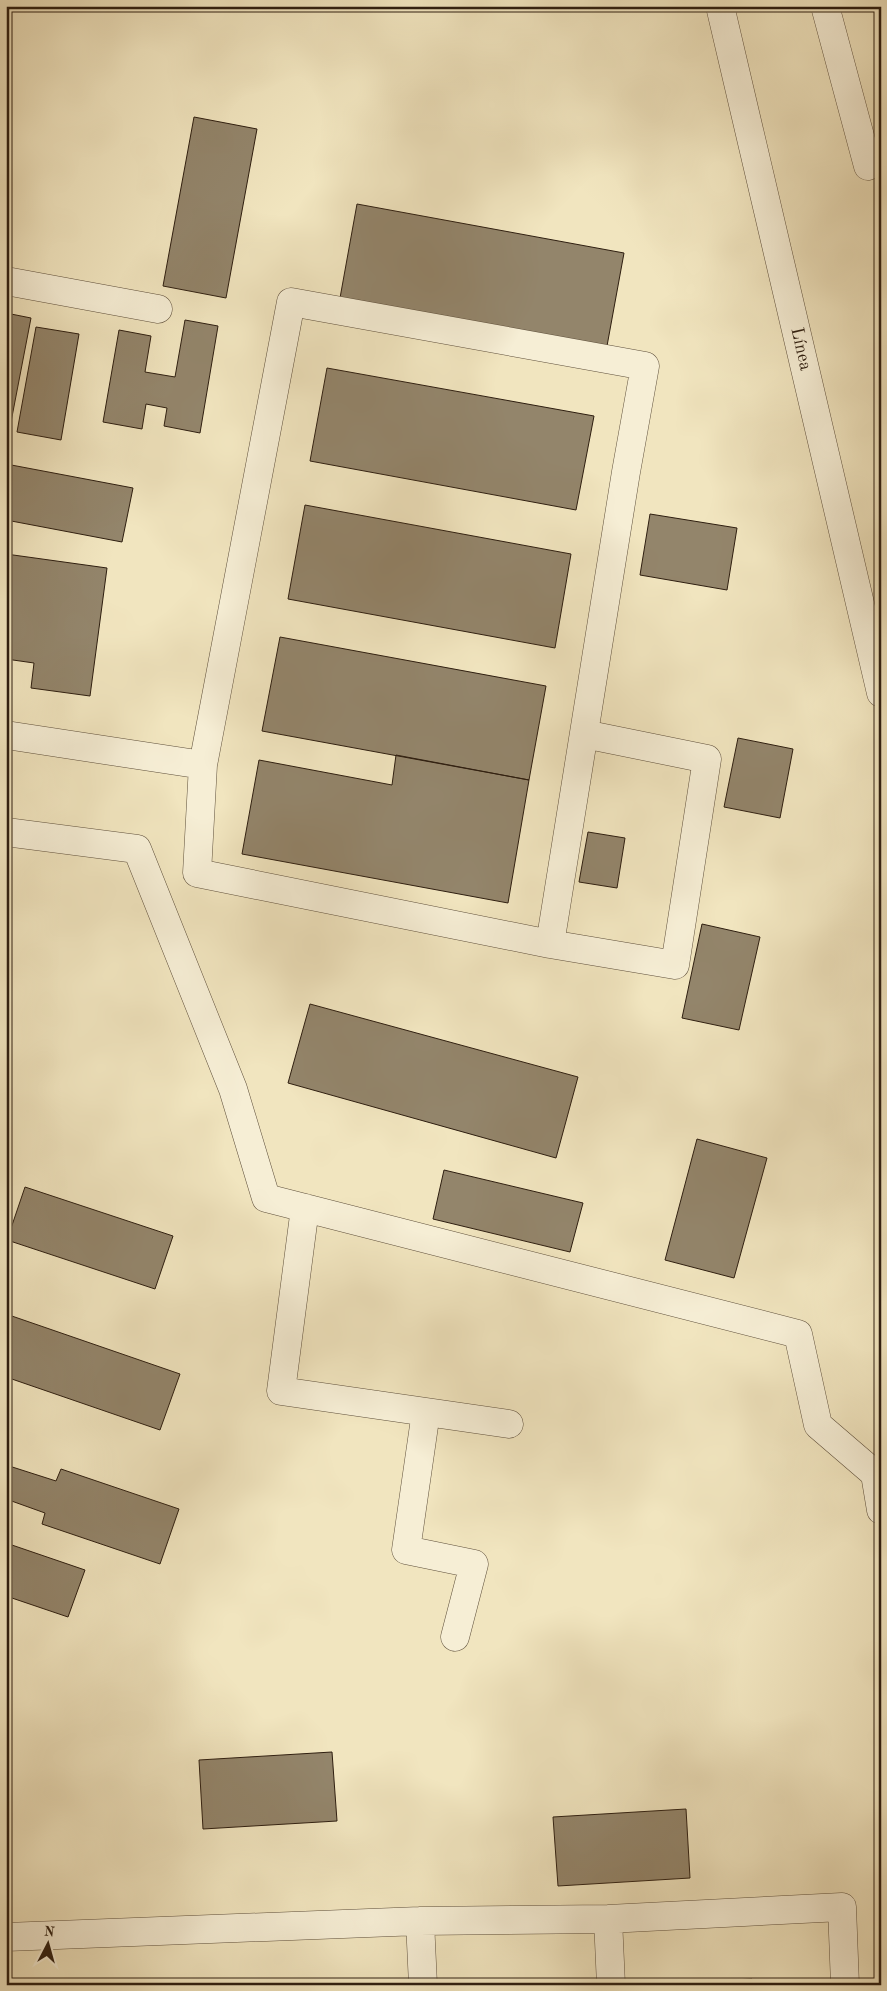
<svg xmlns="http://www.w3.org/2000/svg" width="887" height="1991" viewBox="0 0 887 1991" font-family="'Old Standard TT',serif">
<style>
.building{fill:#93856b;stroke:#2e1e10}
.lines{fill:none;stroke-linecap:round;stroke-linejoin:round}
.minor-casing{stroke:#5f503c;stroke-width:29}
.minor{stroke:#f6eed5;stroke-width:28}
.labels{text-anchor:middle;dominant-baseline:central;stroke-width:4;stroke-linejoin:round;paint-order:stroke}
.street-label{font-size:18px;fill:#2e1e10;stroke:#f6eed5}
</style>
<rect width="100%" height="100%" fill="#f1e5bf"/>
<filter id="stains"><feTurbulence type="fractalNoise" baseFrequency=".004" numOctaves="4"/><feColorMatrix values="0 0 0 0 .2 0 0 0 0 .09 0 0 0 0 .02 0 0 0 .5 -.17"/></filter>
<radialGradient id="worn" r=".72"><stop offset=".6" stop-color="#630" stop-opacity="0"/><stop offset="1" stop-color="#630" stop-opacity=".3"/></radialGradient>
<path class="building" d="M 194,117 L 257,129 L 226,298 L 163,286 Z
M 357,204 L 624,253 L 607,346 L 340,298 Z
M 6,313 L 31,318 L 6,448 Z
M 185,320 L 218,326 L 200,433 L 164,426 L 167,408 L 146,404 L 142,429 L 103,422 L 119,330 L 151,336 L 145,372 L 175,377 Z
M 36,327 L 79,334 L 61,440 L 17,432 Z
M 327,368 L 594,416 L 576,510 L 310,461 Z
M 6,464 L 133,488 L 122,542 L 6,520 Z
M 305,505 L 571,554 L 555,648 L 288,599 Z
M 650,514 L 737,528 L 727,590 L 640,575 Z
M 6,554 L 107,568 L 90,696 L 31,688 L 34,663 L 6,659 Z
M 280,637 L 546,686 L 529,780 L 262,731 Z
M 738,738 L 793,749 L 780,818 L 724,807 Z
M 396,755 L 529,780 L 508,903 L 242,854 L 259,760 L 392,785 Z
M 588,832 L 625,838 L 617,888 L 579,882 Z
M 702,924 L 760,937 L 739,1030 L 682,1018 Z
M 310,1004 L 578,1077 L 556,1158 L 288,1083 Z
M 697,1139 L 767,1158 L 734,1278 L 665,1260 Z
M 444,1170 L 583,1203 L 570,1252 L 433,1219 Z
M 25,1187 L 173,1236 L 155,1289 L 7,1240 Z
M 6,1314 L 180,1374 L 160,1430 L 6,1377 Z
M 6,1465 L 56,1481 L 61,1469 L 179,1509 L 160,1564 L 42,1524 L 45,1513 L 6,1499 Z
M 6,1543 L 85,1570 L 68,1617 L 6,1596 Z
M 332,1752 L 337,1821 L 203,1829 L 199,1760 Z
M 686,1809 L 690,1878 L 558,1886 L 553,1817 Z
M 752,1979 L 753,1985 L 675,1985 L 675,1983 Z"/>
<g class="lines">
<g class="minor-casing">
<path id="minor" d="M 720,6 L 881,693
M 825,6 L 868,166
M 6,281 L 158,309
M 291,302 L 645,366 L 626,472 L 550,944 L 197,873 L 203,765 Z
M 6,735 L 203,765
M 6,832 L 137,849 L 233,1089 L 266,1198 L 798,1334 L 818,1425 L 875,1474
M 550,944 L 675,965 L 707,759 L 584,734
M 305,1208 L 281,1391 L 509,1424
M 426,1412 L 406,1550 L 474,1564 L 455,1637
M 881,1470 L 875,1474 L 881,1510
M 608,1919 L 611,1985
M 420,1921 L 423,1985
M 6,1937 L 420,1921 L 608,1919 L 842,1907 L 845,1985"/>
</g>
<use href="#minor" class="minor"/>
</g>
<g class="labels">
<g class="street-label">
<text transform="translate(801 349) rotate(77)">Línea</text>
</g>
</g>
<rect width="887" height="1991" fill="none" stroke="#f1e5bf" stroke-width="25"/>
<rect x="8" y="8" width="872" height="1976" fill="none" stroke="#2e1e10" stroke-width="2.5"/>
<rect x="12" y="12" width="862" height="1966" fill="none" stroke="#2e1e10"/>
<g transform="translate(48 1944) rotate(6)" stroke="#f6eed5" stroke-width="4" paint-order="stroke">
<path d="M0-4L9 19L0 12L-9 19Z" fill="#2e1e10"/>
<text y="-8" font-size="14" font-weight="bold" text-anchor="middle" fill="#2e1e10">N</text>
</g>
<rect width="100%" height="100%" filter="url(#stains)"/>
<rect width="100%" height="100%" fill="url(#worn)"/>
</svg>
